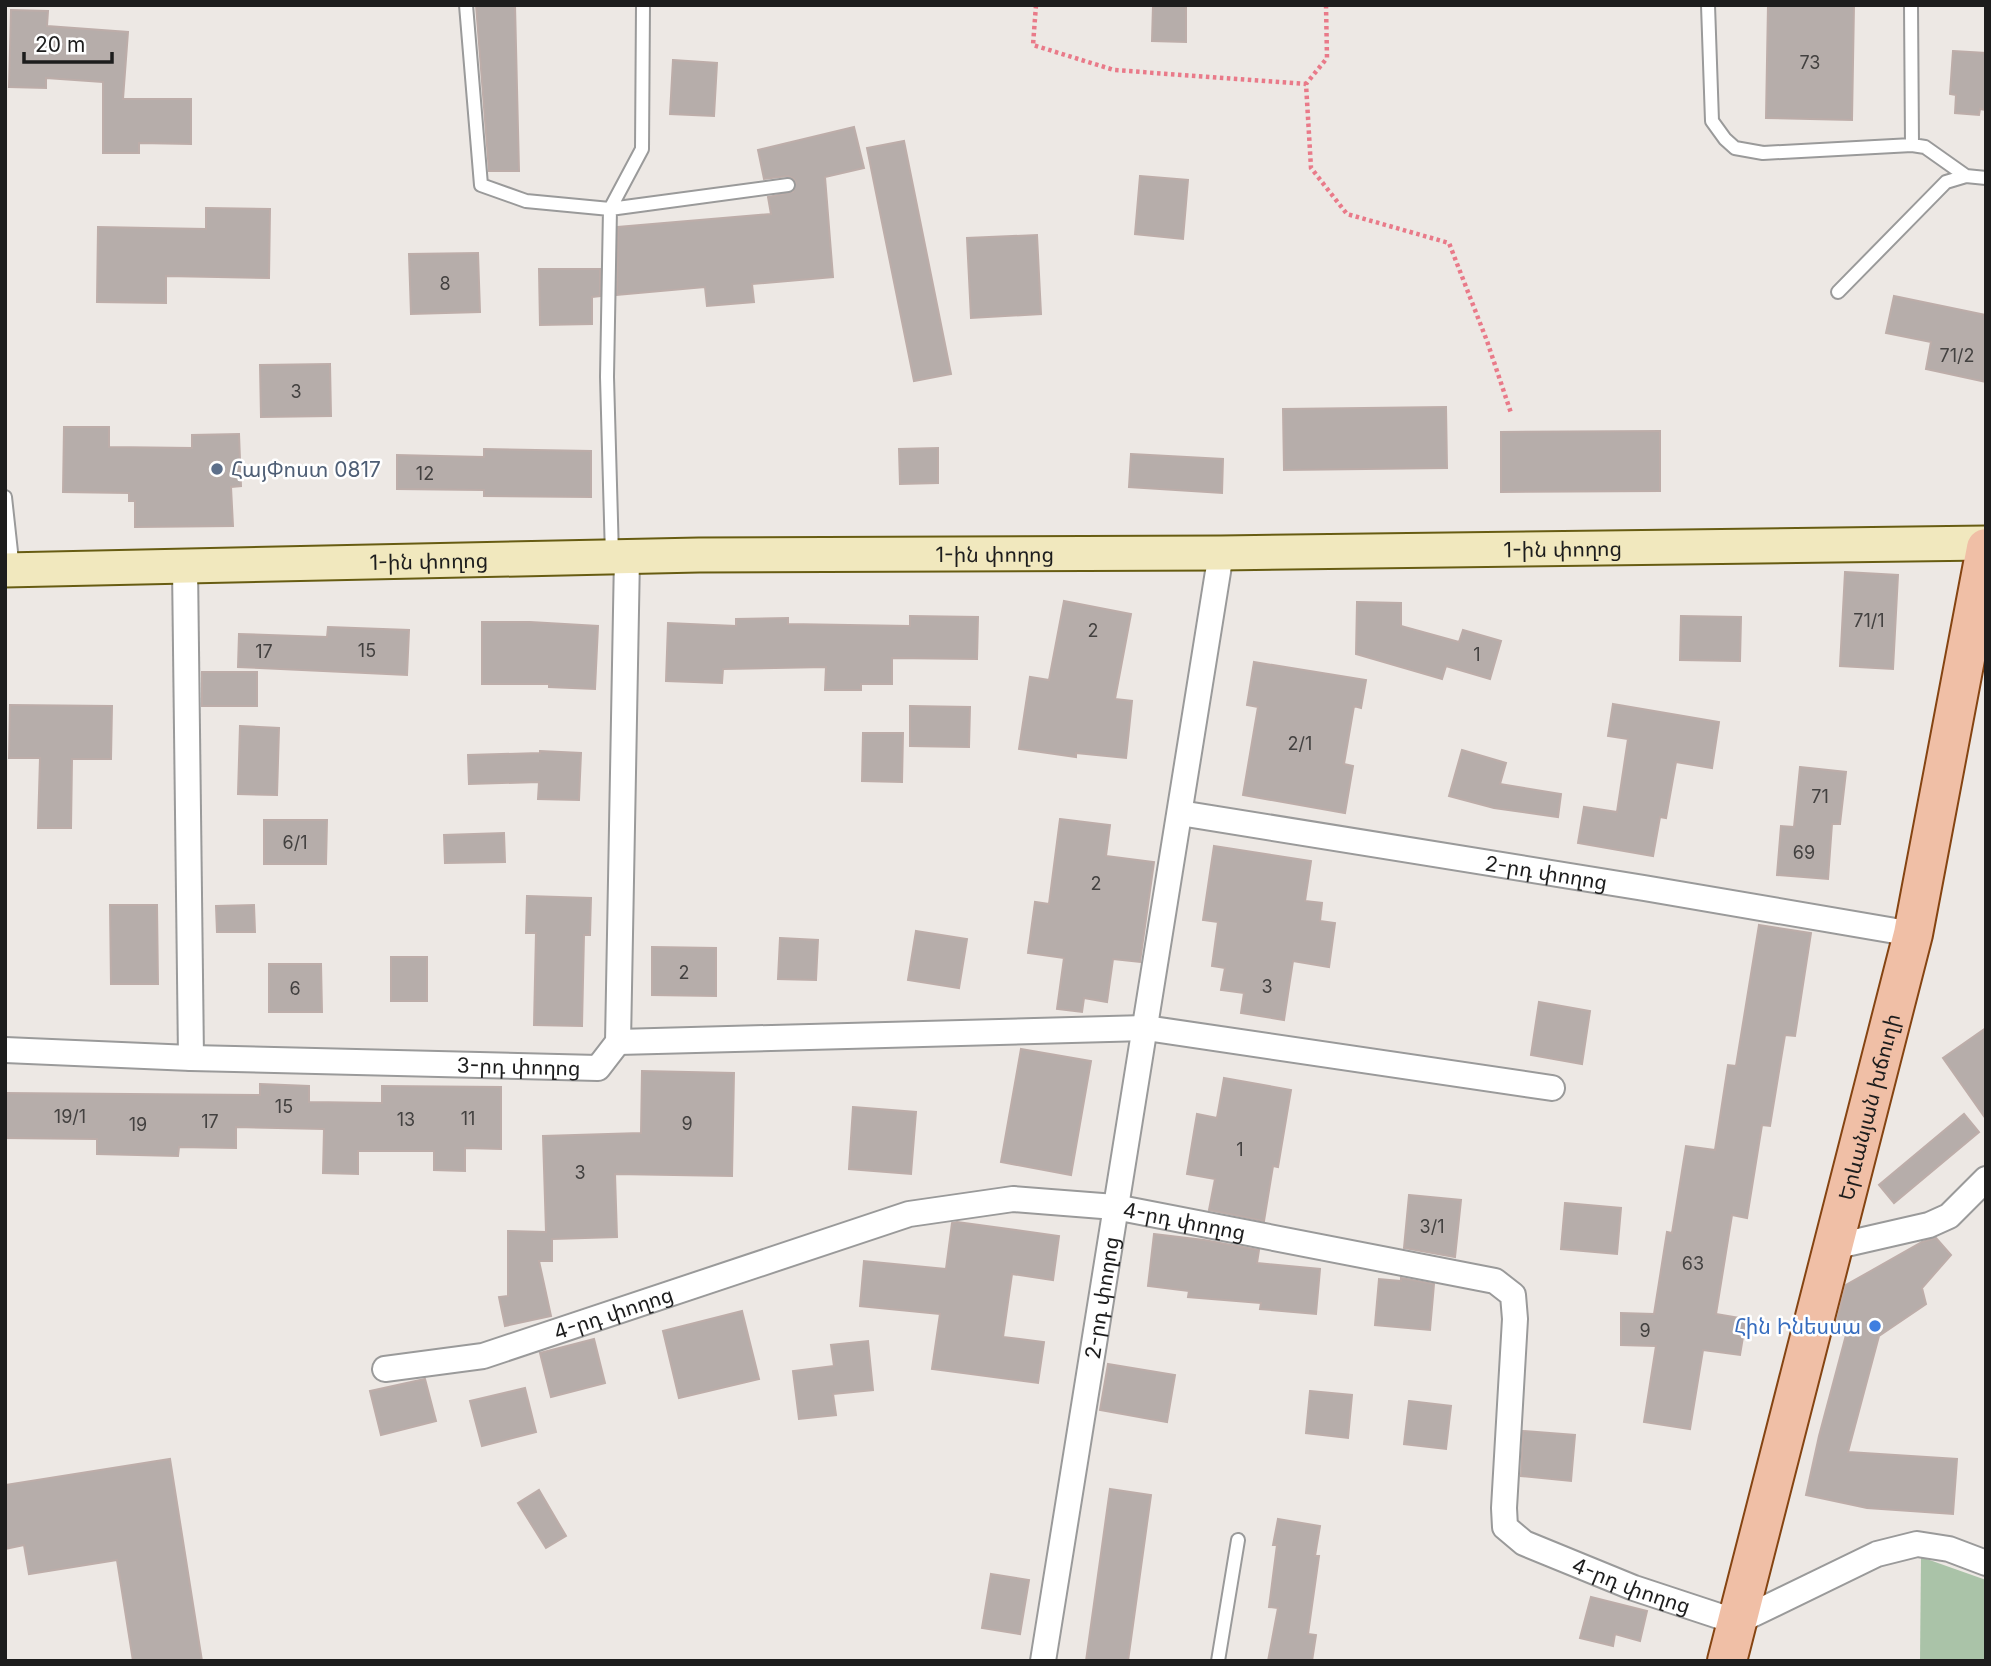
<svg xmlns="http://www.w3.org/2000/svg" width="1991" height="1666" viewBox="0 0 1991 1666" font-family="Inter,'Noto Sans Armenian',sans-serif">
<style>
.cemetery{fill:#aac3a8}
.building{fill:#b6adaa;stroke:#bdada9;stroke-width:2}
.lines{fill:none;stroke-linecap:round;stroke-linejoin:round}
.service-casing{stroke:#9a9a9a;stroke-width:16}
.minor-casing{stroke:#9a9a9a;stroke-width:28}
.secondary-casing{stroke:#675c12;stroke-width:37}
.primary-casing{stroke:#854412;stroke-width:42}
.path{stroke:#e97a89;stroke-width:4.5;stroke-dasharray:3.5 3.5;stroke-linecap:butt}
.service{stroke:#fff;stroke-width:12}
.minor{stroke:#fff;stroke-width:24}
.secondary{stroke:#f1e8be;stroke-width:33}
.primary{stroke:#f0bfa6;stroke-width:38}
.service-dot{fill:#5c6f8a;stroke:#fff;stroke-width:2.5}
.shop-dot{fill:#3f7fe0;stroke:#fff;stroke-width:2.5}
.labels{text-anchor:middle;dominant-baseline:central;stroke-width:5;stroke-linejoin:round;paint-order:stroke}
.number-label{font-size:18px;fill:#434140}
.service-label{font-size:21px;fill:#4e5e75;stroke:#fff;text-anchor:start}
.street-label{font-size:21px;fill:#1d1d1d;stroke:#fff}
.shop-label{font-size:21px;fill:#366cbe;stroke:#fff;text-anchor:end}
</style>
<rect width="100%" height="100%" fill="#ede8e4"/>
<path class="cemetery" d="M 1921,1557 L 1986,1580 L 1986,1661 L 1920,1661 Z"/>
<path class="building" d="M 476,5 L 515,5 L 519,171 L 489,171 Z
M 1153,5 L 1186,5 L 1186,42 L 1152,41 Z
M 1768,5 L 1854,5 L 1852,120 L 1766,118 Z
M 11,10 L 48,11 L 47,26 L 128,32 L 123,99 L 191,99 L 191,144 L 139,143 L 139,153 L 103,153 L 103,82 L 46,78 L 46,88 L 9,87 Z
M 1953,51 L 1986,53 L 1986,110 L 1980,109 L 1979,115 L 1955,113 L 1956,95 L 1950,94 Z
M 673,60 L 717,63 L 714,116 L 670,114 Z
M 854,127 L 864,168 L 825,177 L 833,277 L 752,284 L 754,302 L 707,306 L 705,287 L 617,295 L 618,227 L 771,214 L 768,197 L 793,192 L 796,183 L 794,179 L 788,176 L 764,179 L 758,150 Z
M 904,141 L 951,374 L 914,381 L 867,148 Z
M 1140,176 L 1188,180 L 1183,239 L 1135,234 Z
M 206,208 L 270,209 L 269,278 L 166,276 L 166,303 L 97,302 L 98,227 L 206,229 Z
M 1037,235 L 1041,314 L 971,318 L 967,238 Z
M 478,253 L 480,312 L 411,314 L 409,254 Z
M 539,269 L 600,269 L 600,296 L 592,297 L 592,324 L 540,325 Z
M 1894,296 L 1986,315 L 1986,382 L 1926,369 L 1931,342 L 1886,333 Z
M 330,364 L 331,416 L 261,417 L 260,365 Z
M 1446,407 L 1447,468 L 1284,470 L 1283,409 Z
M 64,427 L 109,427 L 109,447 L 192,448 L 192,435 L 239,434 L 241,486 L 231,487 L 233,526 L 135,527 L 135,501 L 129,501 L 129,493 L 63,492 Z
M 1660,431 L 1660,491 L 1501,492 L 1501,432 Z
M 938,448 L 938,483 L 900,484 L 899,449 Z
M 484,449 L 591,451 L 591,497 L 484,496 L 484,490 L 397,489 L 397,455 L 484,457 Z
M 1131,454 L 1223,459 L 1222,493 L 1129,487 Z
M 1845,572 L 1898,575 L 1893,669 L 1840,666 Z
M 1064,601 L 1131,614 L 1115,699 L 1132,701 L 1126,758 L 1076,753 L 1076,757 L 1019,749 L 1030,677 L 1049,680 Z
M 1357,602 L 1401,603 L 1401,626 L 1459,642 L 1463,630 L 1501,641 L 1490,679 L 1446,666 L 1442,679 L 1356,654 Z
M 910,616 L 978,617 L 977,659 L 892,658 L 892,684 L 861,684 L 861,690 L 825,690 L 826,667 L 723,669 L 722,683 L 666,681 L 668,623 L 736,626 L 736,619 L 788,618 L 788,624 L 910,626 Z
M 1681,616 L 1741,617 L 1740,661 L 1680,660 Z
M 482,622 L 530,622 L 598,626 L 595,689 L 549,687 L 549,684 L 482,684 Z
M 328,627 L 409,630 L 407,675 L 238,667 L 239,634 L 327,637 Z
M 1254,662 L 1366,680 L 1361,708 L 1354,706 L 1344,764 L 1353,766 L 1345,813 L 1243,795 L 1258,707 L 1247,705 Z
M 202,672 L 257,672 L 257,706 L 202,706 Z
M 1613,704 L 1719,722 L 1712,768 L 1676,762 L 1666,818 L 1660,817 L 1653,856 L 1578,843 L 1584,807 L 1617,812 L 1628,739 L 1608,736 Z
M 10,705 L 112,706 L 111,759 L 72,759 L 71,828 L 38,828 L 40,758 L 9,758 Z
M 910,706 L 970,707 L 969,747 L 910,746 Z
M 240,726 L 279,728 L 277,795 L 238,794 Z
M 863,733 L 903,733 L 902,782 L 862,781 Z
M 1462,750 L 1506,763 L 1500,784 L 1561,794 L 1558,817 L 1494,808 L 1449,796 Z
M 540,751 L 581,753 L 579,800 L 538,799 L 539,782 L 469,784 L 468,755 L 540,753 Z
M 1800,767 L 1846,772 L 1840,824 L 1832,824 L 1828,879 L 1777,875 L 1781,826 L 1794,827 Z
M 1060,819 L 1110,825 L 1106,856 L 1154,862 L 1140,962 L 1113,959 L 1107,1002 L 1084,998 L 1082,1012 L 1057,1009 L 1064,958 L 1028,953 L 1035,902 L 1049,904 Z
M 264,820 L 327,820 L 326,864 L 264,864 Z
M 504,833 L 505,862 L 445,863 L 444,835 Z
M 1214,846 L 1311,861 L 1305,901 L 1322,903 L 1320,921 L 1335,923 L 1329,967 L 1293,961 L 1284,1020 L 1241,1013 L 1244,993 L 1221,990 L 1225,968 L 1212,966 L 1218,922 L 1203,920 Z
M 527,896 L 591,898 L 590,935 L 584,935 L 582,1026 L 534,1025 L 536,933 L 526,933 Z
M 110,905 L 157,905 L 158,984 L 111,984 Z
M 254,905 L 255,932 L 217,932 L 216,906 Z
M 1759,925 L 1811,933 L 1795,1036 L 1785,1035 L 1770,1126 L 1762,1125 L 1747,1218 L 1732,1215 L 1716,1314 L 1746,1319 L 1740,1355 L 1703,1350 L 1690,1429 L 1644,1422 L 1656,1346 L 1621,1345 L 1621,1313 L 1654,1314 L 1667,1232 L 1672,1233 L 1686,1146 L 1715,1150 L 1728,1065 L 1736,1066 Z
M 916,931 L 967,939 L 959,988 L 908,980 Z
M 780,938 L 818,940 L 816,980 L 778,979 Z
M 652,947 L 716,948 L 716,996 L 652,995 Z
M 391,957 L 427,957 L 427,1001 L 391,1001 Z
M 269,964 L 321,964 L 322,1012 L 269,1012 Z
M 1539,1002 L 1590,1011 L 1582,1064 L 1531,1055 Z
M 1986,1028 L 1986,1119 L 1943,1058 Z
M 1021,1049 L 1091,1061 L 1071,1175 L 1001,1162 Z
M 642,1071 L 734,1073 L 732,1176 L 615,1174 L 617,1237 L 552,1239 L 552,1261 L 539,1261 L 551,1316 L 505,1326 L 499,1297 L 508,1296 L 508,1231 L 546,1232 L 543,1136 L 641,1133 Z
M 1224,1078 L 1291,1090 L 1278,1167 L 1273,1166 L 1264,1221 L 1209,1210 L 1215,1179 L 1187,1174 L 1197,1114 L 1217,1118 Z
M 260,1084 L 309,1086 L 309,1102 L 382,1103 L 382,1086 L 501,1087 L 501,1149 L 465,1148 L 465,1171 L 434,1170 L 434,1151 L 358,1151 L 358,1174 L 323,1173 L 324,1129 L 236,1127 L 236,1148 L 179,1147 L 178,1156 L 97,1154 L 97,1139 L 5,1138 L 5,1093 L 260,1095 Z
M 853,1107 L 916,1112 L 911,1174 L 849,1169 Z
M 1964,1114 L 1979,1132 L 1894,1203 L 1879,1185 Z
M 1409,1195 L 1461,1200 L 1455,1257 L 1404,1248 Z
M 1565,1203 L 1621,1208 L 1617,1254 L 1561,1249 Z
M 957,1222 L 1059,1236 L 1053,1280 L 1012,1274 L 1003,1337 L 1044,1342 L 1038,1383 L 932,1369 L 940,1314 L 860,1306 L 864,1261 L 946,1269 L 952,1223 Z
M 1154,1234 L 1204,1240 L 1259,1250 L 1257,1263 L 1320,1269 L 1316,1314 L 1260,1309 L 1261,1303 L 1188,1297 L 1189,1291 L 1148,1286 Z
M 1936,1238 L 1951,1255 L 1922,1288 L 1926,1304 L 1879,1336 L 1848,1452 L 1957,1459 L 1953,1514 L 1867,1508 L 1806,1495 L 1819,1436 L 1846,1335 L 1834,1332 L 1846,1285 L 1922,1242 Z
M 1401,1278 L 1434,1284 L 1430,1330 L 1375,1325 L 1379,1279 L 1401,1281 Z
M 742,1311 L 759,1379 L 679,1398 L 663,1331 Z
M 594,1339 L 605,1383 L 551,1397 L 540,1353 Z
M 868,1341 L 873,1390 L 833,1394 L 836,1415 L 799,1419 L 793,1371 L 834,1366 L 831,1345 Z
M 1108,1364 L 1175,1375 L 1167,1422 L 1100,1410 Z
M 425,1379 L 436,1421 L 381,1435 L 370,1391 Z
M 525,1388 L 536,1432 L 482,1446 L 470,1401 Z
M 1310,1391 L 1352,1395 L 1348,1438 L 1306,1433 Z
M 1409,1401 L 1451,1406 L 1446,1449 L 1404,1444 Z
M 1523,1431 L 1575,1435 L 1571,1481 L 1521,1476 Z
M 170,1459 L 202,1661 L 133,1661 L 117,1560 L 29,1574 L 24,1545 L 5,1549 L 5,1485 Z
M 1110,1489 L 1151,1495 L 1128,1661 L 1086,1661 Z
M 539,1490 L 566,1536 L 546,1548 L 518,1503 Z
M 1278,1519 L 1320,1526 L 1315,1556 L 1319,1556 L 1308,1634 L 1316,1635 L 1312,1661 L 1268,1661 L 1278,1608 L 1269,1607 L 1277,1545 L 1273,1545 Z
M 991,1574 L 1029,1580 L 1020,1634 L 982,1628 Z
M 1591,1597 L 1647,1611 L 1640,1641 L 1615,1634 L 1613,1646 L 1580,1638 Z"/>
<g class="lines">
<g class="service-casing">
<path id="service" d="M 466,5 L 481,185 L 526,201 L 610,209 L 788,185
M 1708,5 L 1712,121 L 1725,139 L 1735,148 L 1763,153 L 1912,145 L 1925,147 L 1966,176
M 1911,5 L 1912,145
M 1838,292 L 1946,182 L 1966,176 L 1986,178
M 5,497 L 13,570
M 612,556 L 607,377 L 610,209 L 642,149 L 643,5
M 1218,1661 L 1238,1540"/>
</g>
<g class="minor-casing">
<g id="minor">
<path d="M 185,567 L 191,1058"/>
<path id="s1" d="M 1180,813 L 1644,888 L 1913,934"/>
<path d="M 618,1042 L 1146,1028 L 1552,1088"/>
<path id="s2" d="M 5,1050 L 191,1058 L 598,1068 L 618,1042 L 627,557"/>
<path d="M 1833,1247 L 1929,1225 L 1949,1216 L 1986,1179"/>
<path id="s3" d="M 385,1369 L 483,1356 L 909,1214 L 1013,1199 L 1115,1207 L 1495,1281 L 1513,1295 L 1515,1319 L 1504,1508 L 1505,1527 L 1524,1543 L 1634,1588 L 1737,1622 L 1877,1554 L 1917,1544 L 1949,1549 L 1986,1563"/>
<path id="s4" d="M 1043,1661 L 1221,553"/>
</g>
</g>
<g class="secondary-casing">
<g id="secondary">
<path id="s5" d="M 5,570 L 699,555 L 1221,553 L 1986,543"/>
</g>
</g>
<g class="primary-casing">
<g id="primary">
<path id="s6" d="M 1727,1661 L 1913,934 L 1986,548"/>
</g>
</g>
<path class="path" d="M 1036,5 L 1033,45 L 1114,70 L 1306,84
M 1326,5 L 1327,58 L 1306,84 L 1311,168 L 1347,214 L 1449,243 L 1487,341 L 1511,413"/>
<use href="#service" class="service"/>
<use href="#minor" class="minor"/>
<use href="#secondary" class="secondary"/>
<use href="#primary" class="primary"/>
</g>
<circle class="service-dot" cx="217" cy="469" r="7"/>
<circle class="shop-dot" cx="1875" cy="1326" r="7"/>
<g class="labels">
<g class="number-label">
<text x="1810" y="62">73</text>
<text x="445" y="283">8</text>
<text x="1957" y="355">71/2</text>
<text x="296" y="391">3</text>
<text x="425" y="473">12</text>
<text x="1869" y="620">71/1</text>
<text x="1093" y="630">2</text>
<text x="367" y="650">15</text>
<text x="264" y="651">17</text>
<text x="1477" y="654">1</text>
<text x="1300" y="743">2/1</text>
<text x="1820" y="796">71</text>
<text x="295" y="842">6/1</text>
<text x="1804" y="852">69</text>
<text x="1096" y="883">2</text>
<text x="684" y="972">2</text>
<text x="1267" y="986">3</text>
<text x="295" y="988">6</text>
<text x="284" y="1106">15</text>
<text x="70" y="1116">19/1</text>
<text x="468" y="1118">11</text>
<text x="406" y="1119">13</text>
<text x="210" y="1121">17</text>
<text x="687" y="1123">9</text>
<text x="138" y="1124">19</text>
<text x="1240" y="1149">1</text>
<text x="580" y="1172">3</text>
<text x="1432" y="1226">3/1</text>
<text x="1693" y="1263">63</text>
<text x="1645" y="1330">9</text>
</g>
<g class="service-label">
<text x="231" y="469">ՀայՓոստ 0817</text>
</g>
<g class="street-label">
<text stroke="none"><textPath href="#s5" startOffset="1558">1-ին փողոց</textPath></text>
<text stroke="none"><textPath href="#s5" startOffset="990">1-ին փողոց</textPath></text>
<text stroke="none"><textPath href="#s5" startOffset="424">1-ին փողոց</textPath></text>
<text stroke="none"><textPath href="#s1" startOffset="371">2-րդ փողոց</textPath></text>
<text stroke="none"><textPath href="#s2" startOffset="514">3-րդ փողոց</textPath></text>
<text stroke="none"><textPath href="#s6" startOffset="572">Երևանյան խճուղի</textPath></text>
<text stroke="none"><textPath href="#s3" startOffset="826">4-րդ փողոց</textPath></text>
<text stroke="none"><textPath href="#s4" startOffset="368">2-րդ փողոց</textPath></text>
<text stroke="none"><textPath href="#s3" startOffset="236">4-րդ փողոց</textPath></text>
<text stroke="none"><textPath href="#s3" startOffset="1538">4-րդ փողոց</textPath></text>
</g>
<g class="shop-label">
<text x="1861" y="1326">Հին Ինեսսա</text>
</g>
</g>
<rect width="1991" height="1666" fill="none" stroke="#1d1d1d" stroke-width="14"/>
<path d="M24 52v10h88v-10" fill="none" stroke="#1d1d1d" stroke-width="3.5"/>
<text x="35" y="52" font-size="21" fill="#1d1d1d" stroke="#ffffff" stroke-width="5" paint-order="stroke">20 m</text>
</svg>
